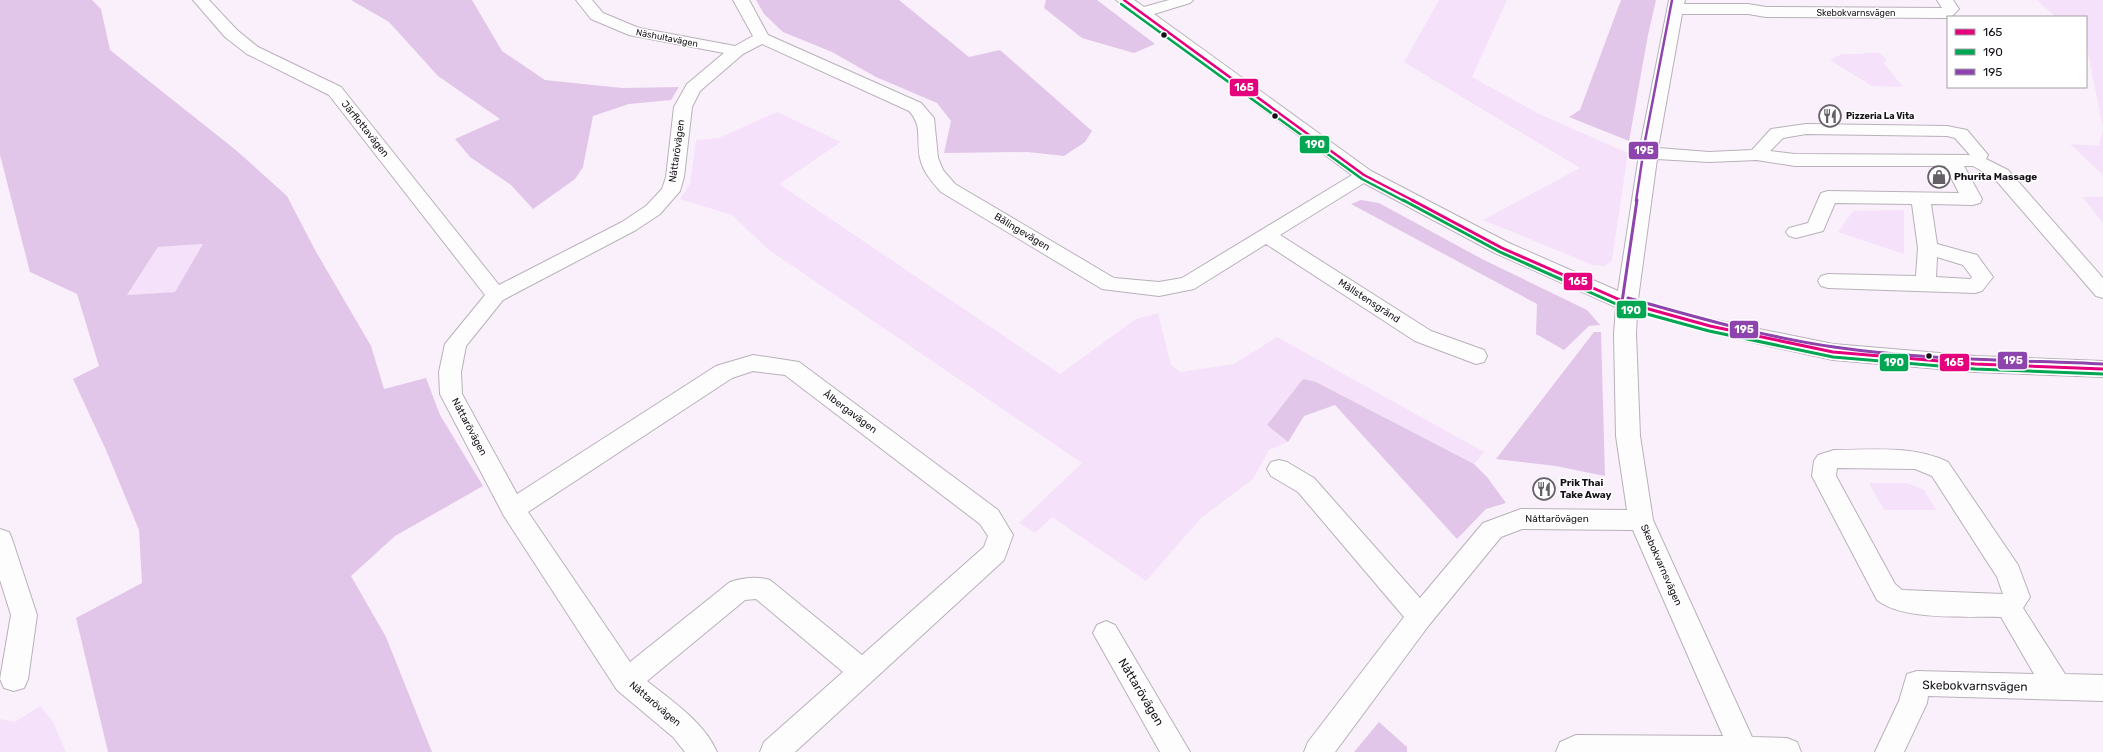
<svg xmlns="http://www.w3.org/2000/svg" width="2103" height="752" viewBox="0 0 2103 752" font-family="Rubik,sans-serif">
<style>
.green{fill:#f6e1fa}
.forest{fill:#e2c6e9;fill-rule:evenodd}
.lines{fill:none;stroke-linecap:round;stroke-linejoin:round}
.minor-casing{stroke:#b8b1b9;stroke-width:2}
.minor{fill:#fefdfe;fill-rule:evenodd}
.bus-1-far1-casing{stroke:#fff;stroke-width:5}
.bus-1-casing{stroke:#fff;stroke-width:6}
.bus-2-far1-casing{stroke:#fff;stroke-width:5}
.bus-2-casing{stroke:#fff;stroke-width:6}
.bus-3-far1-casing{stroke:#fff;stroke-width:5}
.bus-3-casing{stroke:#fff;stroke-width:6}
.bus-1-far1{stroke:#e5007d;stroke-width:2.5}
.bus-1{stroke:#e5007d;stroke-width:3}
.bus-2-far1{stroke:#00a651;stroke-width:2.5}
.bus-2{stroke:#00a651;stroke-width:3}
.bus-3-far1{stroke:#8e44ad;stroke-width:2.5}
.bus-3{stroke:#8e44ad;stroke-width:3}
.bus-dot{fill:#161118;stroke:#fff;stroke-width:1.5}
.labels{text-anchor:middle;dominant-baseline:central;stroke-width:3;stroke-linejoin:round;paint-order:stroke}
.far-street-label{font-size:9px;fill:#161118;stroke:#fff}
.far-poi-label{font-size:9px;font-weight:bold;fill:#161118;stroke:#fff;text-anchor:start}
.street-label{font-size:10px;fill:#161118;stroke:#fff}
.poi-label{font-size:10px;font-weight:bold;fill:#161118;stroke:#fff;text-anchor:start}
.near-street-label{font-size:12px;fill:#161118;stroke:#fff}
.line-badge{stroke:#fff;stroke-width:1.5}
.badge-label{font-size:11px;text-anchor:middle;font-weight:bold;fill:#fff}
</style>
<rect width="100%" height="100%" fill="#f9f0fb"/>
<path class="green" d="M 1439,0 L 1507,0 L 1472,77 L 1539,114 L 1628,153 L 1612,260 L 1605,266 L 1593,265 L 1483,220 L 1580,168 L 1404,62 Z
M 2037,0 L 2103,0 L 2103,128 L 2086,43 L 2086,17 L 2056,17 Z
M 1863,53 L 1880,53 L 1887,61 L 1883,62 L 1903,87 L 1872,86 L 1830,60 L 1842,54 L 1865,54 Z
M 777,112 L 841,142 L 779,184 L 1060,374 L 1136,319 L 1158,313 L 1171,365 L 1181,372 L 1234,364 L 1277,337 L 1484,452 L 1474,464 L 1316,382 L 1267,425 L 1288,442 L 1269,450 L 1253,479 L 1201,518 L 1146,581 L 1052,517 L 1035,533 L 1019,523 L 1082,463 L 769,250 L 732,215 L 680,199 L 690,184 L 696,140 L 719,138 Z
M 2103,128 L 2103,175 L 2070,144 L 2099,146 Z
M 2083,197 L 2103,197 L 2103,223 L 2102,222 Z
M 1904,210 L 1904,254 L 1838,232 L 1853,211 Z
M 204,244 L 175,292 L 127,295 L 158,247 Z
M 1869,483 L 1907,483 L 1924,490 L 1936,510 L 1884,510 Z
M 40,706 L 52,720 L 66,752 L 0,752 L 0,719 L 15,722 Z"/>
<path class="forest" d="M 0,0 L 92,0 L 101,9 L 110,50 L 237,151 L 287,196 L 315,250 L 371,346 L 384,389 L 426,378 L 440,415 L 483,486 L 395,536 L 351,576 L 386,637 L 432,752 L 108,752 L 76,618 L 142,583 L 139,530 L 106,450 L 73,379 L 99,366 L 77,294 L 30,272 L 0,155 ZM 203,244 L 175,292 L 127,295 L 158,247 Z
M 351,0 L 472,0 L 502,51 L 545,80 L 622,88 L 679,87 L 671,100 L 629,104 L 593,116 L 583,167 L 575,179 L 533,209 L 511,185 L 470,157 L 455,139 L 500,119 L 438,76 L 389,22 Z
M 756,0 L 899,0 L 969,57 L 1000,50 L 1092,131 L 1085,142 L 1064,156 L 1028,152 L 944,153 L 951,121 L 937,103 L 876,77 L 832,52 L 783,32 L 764,14 Z
M 1046,0 L 1097,0 L 1155,44 L 1134,53 L 1082,38 L 1044,8 Z
M 1621,0 L 1656,0 L 1648,35 L 1629,141 L 1569,117 L 1580,110 Z
M 1361,200 L 1379,203 L 1482,259 L 1587,310 L 1600,325 L 1589,326 L 1564,350 L 1536,334 L 1537,304 L 1351,204 Z
M 1594,332 L 1601,332 L 1605,476 L 1556,466 L 1496,459 Z
M 1303,379 L 1316,382 L 1474,464 L 1487,477 L 1506,503 L 1486,509 L 1457,539 L 1335,405 L 1304,416 L 1288,442 L 1267,425 Z
M 1379,722 L 1407,747 L 1407,752 L 1354,752 Z"/>
<g class="lines">
<g class="minor-casing">
<path id="minor" d="M 193,0 L 209,0 L 237,30 L 258,47 L 341,87 L 499,285 L 622,222 L 646,206 L 662,189 L 666,177 L 674,107 L 687,84 L 724,53 L 629,35 L 591,19 L 576,0 L 592,0 L 603,13 L 639,28 L 735,46 L 753,36 L 733,0 L 749,0 L 768,35 L 921,103 L 934,118 L 938,158 L 943,170 L 955,184 L 1114,278 L 1159,282 L 1182,278 L 1352,175 L 1116,0 L 1134,0 L 1144,7 L 1169,0 L 1193,0 L 1190,3 L 1154,14 L 1371,171 L 1509,243 L 1618,291 L 1641,142 L 1669,0 L 1685,0 L 1684,4 L 1748,4 L 1766,7 L 1942,8 L 1937,0 L 1953,0 L 1959,9 L 1952,16 L 1946,18 L 1766,17 L 1748,14 L 1682,14 L 1658,148 L 1709,152 L 1752,150 L 1771,129 L 1806,124 L 1947,126 L 1967,130 L 1988,155 L 1986,159 L 2008,170 L 2103,278 L 2103,298 L 2096,296 L 1994,178 L 1973,166 L 1964,166 L 1982,199 L 1980,203 L 1973,205 L 1931,204 L 1937,244 L 1977,255 L 1993,277 L 1982,291 L 1975,293 L 1828,288 L 1821,286 L 1818,281 L 1821,276 L 1828,274 L 1916,276 L 1918,248 L 1912,204 L 1835,203 L 1823,231 L 1796,238 L 1789,236 L 1786,232 L 1789,228 L 1808,223 L 1821,193 L 1828,191 L 1959,193 L 1945,166 L 1795,166 L 1757,160 L 1709,162 L 1657,159 L 1638,299 L 1710,319 L 1833,344 L 1975,356 L 2103,361 L 2103,377 L 1975,372 L 1833,360 L 1710,333 L 1637,313 L 1636,334 L 1640,436 L 1653,520 L 1752,737 L 1787,738 L 1797,742 L 1801,752 L 1556,752 L 1560,742 L 1576,735 L 1723,736 L 1633,530 L 1522,529 L 1501,537 L 1429,625 L 1335,752 L 1304,752 L 1308,742 L 1404,617 L 1298,492 L 1271,476 L 1267,469 L 1271,462 L 1279,460 L 1287,462 L 1314,478 L 1420,598 L 1483,523 L 1521,509 L 1627,510 L 1616,436 L 1614,334 L 1616,307 L 1495,253 L 1364,183 L 1280,235 L 1431,331 L 1484,350 L 1487,356 L 1484,362 L 1476,364 L 1415,341 L 1266,244 L 1194,289 L 1159,296 L 1102,289 L 941,192 C 932,182 923,172 920,158 C 916,139 923,126 909,111 L 762,44 L 743,54 L 700,91 L 692,107 L 684,177 L 680,191 L 660,214 L 636,230 L 503,300 L 466,346 L 461,372 L 462,394 L 517,494 L 716,366 L 753,355 L 799,362 L 998,510 L 1013,535 L 1004,560 L 795,752 L 760,752 L 764,742 L 843,672 L 756,599 L 745,600 L 647,681 C 672,701 704,722 717,752 L 685,752 L 673,737 L 617,690 L 504,516 L 440,394 L 439,372 L 445,344 L 485,295 L 329,95 L 247,54 L 225,37 ZM 1806,134 L 1947,136 L 1955,138 L 1970,155 L 1795,154 L 1770,151 L 1783,138 ZM 1937,257 L 1963,265 L 1972,277 L 1970,279 L 1936,277 ZM 753,371 L 785,375 L 980,524 L 988,536 L 984,547 L 862,655 L 770,580 C 757,576 743,578 730,582 L 630,662 L 528,512 L 732,378 Z
M 1834,450 C 1872,450 1913,445 1948,462 L 2018,565 L 2030,597 L 2023,608 L 2065,674 L 2103,675 L 2103,701 L 1928,696 L 1927,703 L 1904,752 L 1875,752 L 1899,701 L 1907,674 L 1917,671 L 2034,674 L 2001,617 C 1966,616 1903,621 1877,600 L 1812,476 L 1814,461 L 1818,455 ZM 1837,468 L 1915,469 L 1932,476 L 1997,577 L 2003,594 L 1902,590 L 1895,584 L 1836,476 Z
M 0,529 L 9,532 L 12,539 L 37,615 L 28,679 L 24,688 L 14,691 L 4,688 L 0,679 L 11,615 L 0,580 Z
M 1106,621 L 1115,625 L 1190,752 L 1160,752 L 1093,633 L 1097,625 Z"/>
</g>
<use href="#minor" class="minor"/>
<g class="bus-1-far1-casing">
<path id="bus-1-far1" d="M 1124,0 L 1364,175 L 1414,201"/>
</g>
<g class="bus-1-casing">
<path id="bus-1" d="M 1412,200 L 1502,248 L 1627,303 L 1710,326 L 1833,352 L 1975,364 L 2103,369"/>
</g>
<g class="bus-2-far1-casing">
<path id="bus-2-far1" d="M 1121,4 L 1362,179 L 1404,201"/>
</g>
<g class="bus-2-casing">
<path id="bus-2" d="M 1403,200 L 1500,252 L 1625,308 L 1709,331 L 1833,357 L 1975,369 L 2103,374"/>
</g>
<g class="bus-3-far1-casing">
<path id="bus-3-far1" d="M 1636,201 L 1645,141 L 1672,0"/>
</g>
<g class="bus-3-casing">
<path id="bus-3" d="M 1628,298 C 1696,317 1764,337 1834,347 C 1923,360 2013,360 2103,364
M 1622,302 L 1637,200"/>
</g>
<use href="#bus-1-far1" class="bus-1-far1"/>
<use href="#bus-1" class="bus-1"/>
<use href="#bus-2-far1" class="bus-2-far1"/>
<use href="#bus-2" class="bus-2"/>
<use href="#bus-3-far1" class="bus-3-far1"/>
<use href="#bus-3" class="bus-3"/>
</g>
<defs>
<g id="restaurant-ring" transform="scale(1.15)"><circle r="9.5" fill="#fff" stroke="#655f67" stroke-width="1.5"/><path d="M-5-6h1v4h1v-4h1v4h1v-4h1v5L-1.5 .5V6h-2V.5L-5-1ZM5-6V6H3V1.5H1.5Q1.5-4 5-6Z" fill="#655f67"/></g>
<g id="shop-ring" transform="scale(1.15)"><circle r="9.5" fill="#fff" stroke="#655f67" stroke-width="1.5"/><path d="M-5-2.5h2.3a2.7 3.5 0 0 1 5.4 0H5L5.5 6h-11ZM-1.5-2.5h3a1.5 2.3 0 0 0-3 0Z" fill="#655f67"/></g>
</defs>
<g fill-rule="evenodd">
<use href="#restaurant-ring" x="1830" y="116"/>
<use href="#shop-ring" x="1939" y="177"/>
<use href="#restaurant-ring" x="1544" y="489"/>
</g>
<g class="bus-dot">
<circle cx="1164" cy="35" r="3.5"/>
<circle cx="1275" cy="116" r="3.5"/>
<circle cx="1929" cy="356" r="3.5"/>
</g>
<g class="labels">
<g class="far-street-label">
<text x="1856" y="13">Skebokvarnsvägen</text>
<text transform="translate(667 38) rotate(11)">Näshultavägen</text>
</g>
<g class="far-poi-label">
<text x="1846" y="116">Pizzeria La Vita</text>
</g>
<g class="street-label">
<text transform="translate(365 129) rotate(51)">Järflottavägen</text>
<text transform="translate(677 151) rotate(-82)">Nåttarövägen</text>
<text transform="translate(1022 232) rotate(31)">Bälingevägen</text>
<text transform="translate(1369 301) rotate(33)">Mällstensgränd</text>
<text transform="translate(850 412) rotate(37)">Ålbergavägen</text>
<text transform="translate(469 427) rotate(62)">Nåttarövägen</text>
<text x="1557" y="519">Nåttarövägen</text>
<text transform="translate(1661 565) rotate(66)">Skebokvarnsvägen</text>
<text transform="translate(655 704) rotate(40)">Nåttarövägen</text>
</g>
<g class="poi-label">
<text x="1954" y="177">Phurita Massage</text>
<text x="1560" y="483">Prik Thai<tspan x="1560" dy="12">Take Away</tspan></text>
</g>
<g class="near-street-label">
<text transform="translate(1975 686) rotate(1)">Skebokvarnsvägen</text>
<text transform="translate(1141 692) rotate(59)">Nåttarövägen</text>
</g>
</g>
<g class="line-badge">
<rect x="1229" y="78" width="30" height="19" rx="4" fill="#e5007d"/>
<rect x="1299" y="135" width="31" height="19" rx="4" fill="#00a651"/>
<rect x="1628" y="141" width="31" height="19" rx="4" fill="#8e44ad"/>
<rect x="1563" y="272" width="30" height="19" rx="4" fill="#e5007d"/>
<rect x="1616" y="300" width="31" height="19" rx="4" fill="#00a651"/>
<rect x="1729" y="320" width="30" height="19" rx="4" fill="#8e44ad"/>
<rect x="1997" y="351" width="31" height="19" rx="4" fill="#8e44ad"/>
<rect x="1879" y="353" width="30" height="19" rx="4" fill="#00a651"/>
<rect x="1939" y="353" width="31" height="19" rx="4" fill="#e5007d"/>
</g>
<g class="badge-label">
<text x="1244" y="91">165</text>
<text x="1315" y="148">190</text>
<text x="1644" y="154">195</text>
<text x="1578" y="285">165</text>
<text x="1631" y="314">190</text>
<text x="1744" y="333">195</text>
<text x="2013" y="364">195</text>
<text x="1894" y="366">190</text>
<text x="1954" y="366">165</text>
</g>
<rect x="1947" y="16" width="140" height="72" fill="#ffffff" stroke="#a2a0a3"/>
<rect x="1955" y="29" width="20" height="6" fill="#e5007d" stroke="#a2a0a3"/>
<text x="1983" y="36" font-size="12" fill="#161118">165</text>
<rect x="1955" y="49" width="20" height="6" fill="#00a651" stroke="#a2a0a3"/>
<text x="1983" y="56" font-size="12" fill="#161118">190</text>
<rect x="1955" y="69" width="20" height="6" fill="#8e44ad" stroke="#a2a0a3"/>
<text x="1983" y="76" font-size="12" fill="#161118">195</text>
</svg>
